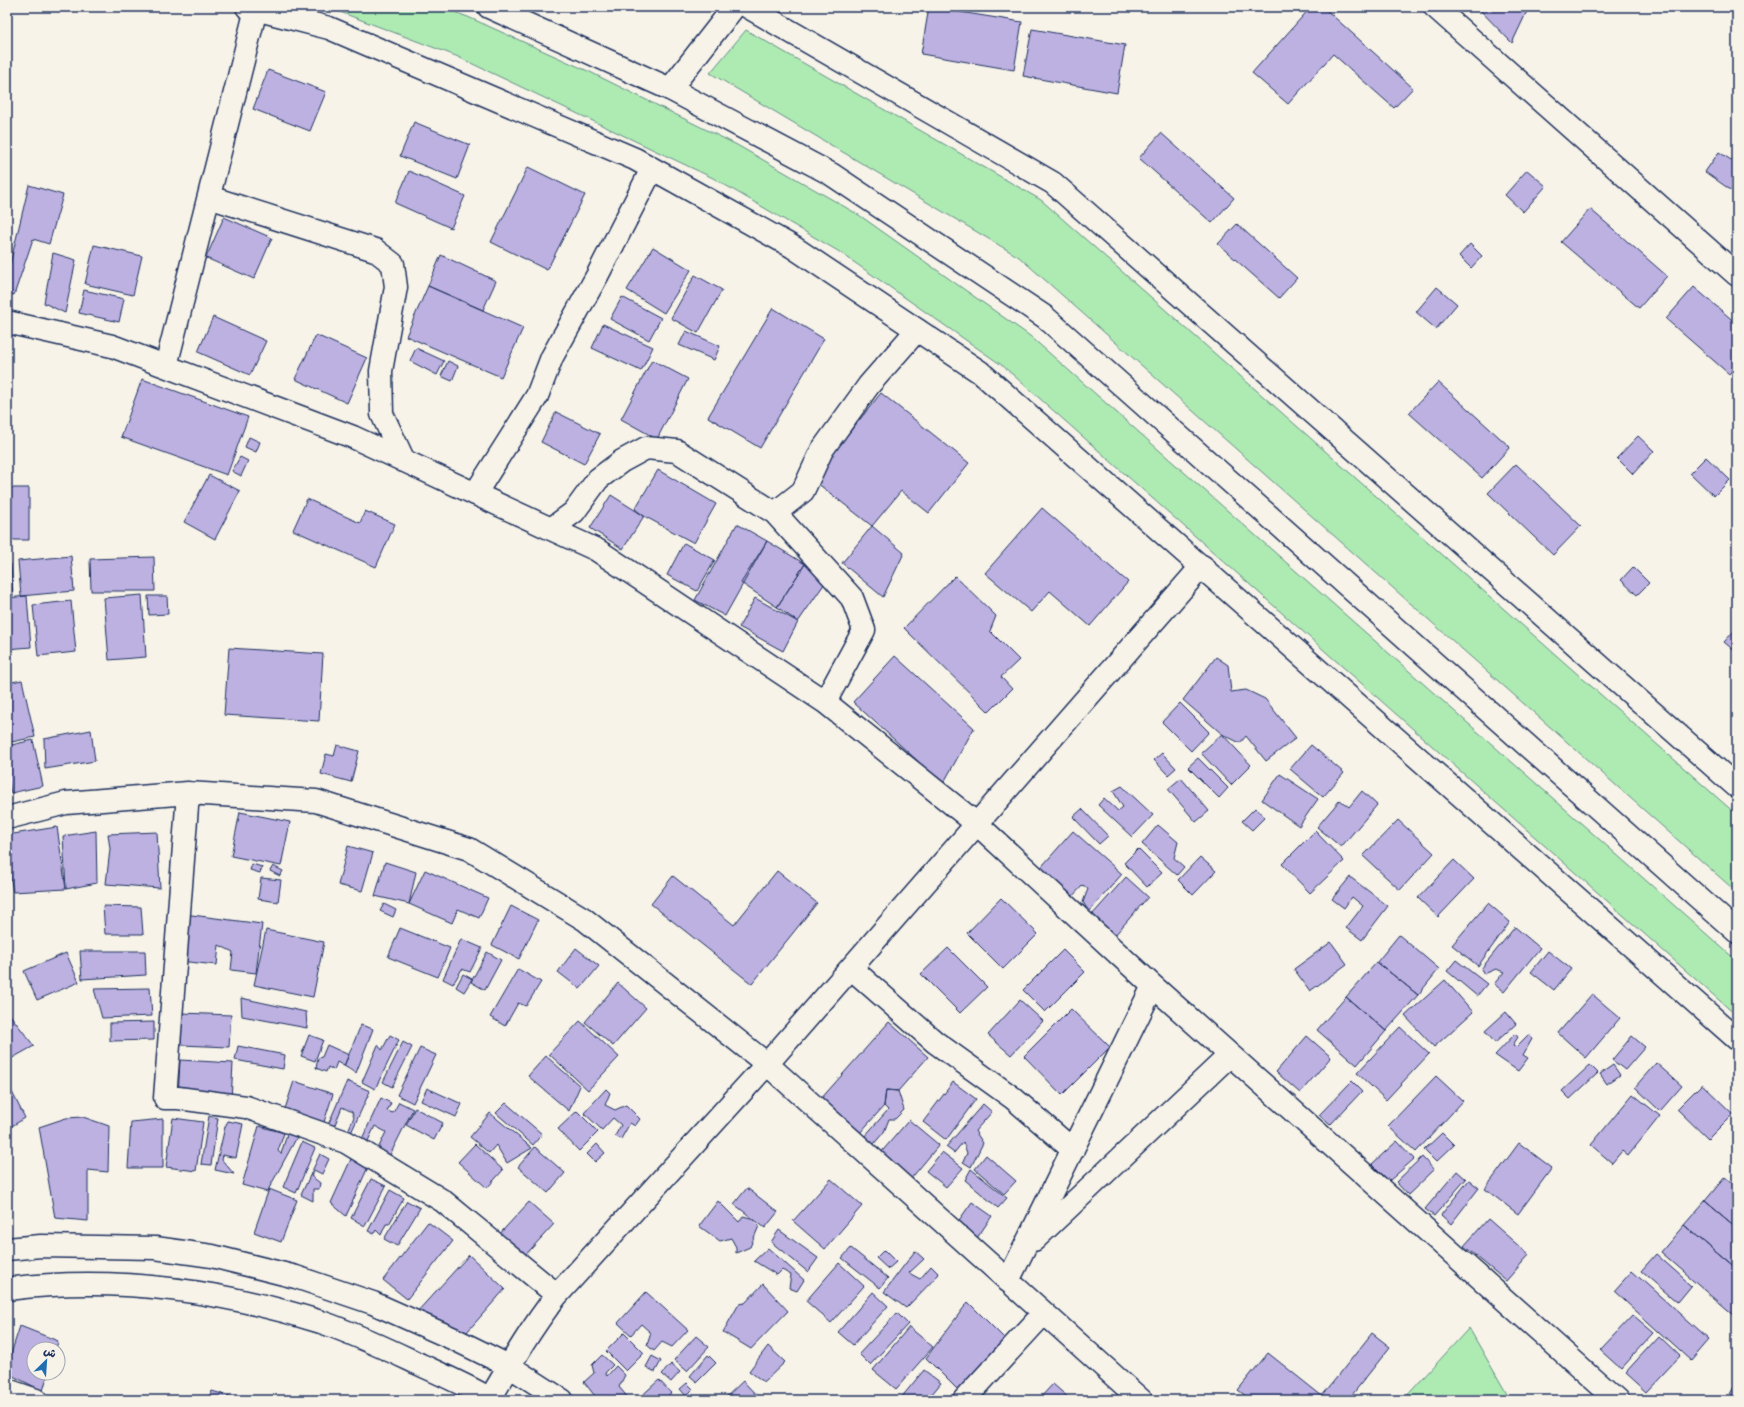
<svg xmlns="http://www.w3.org/2000/svg" width="1744" height="1407" viewBox="0 0 1744 1407" font-family="'Architects Daughter','Playpen Sans Arabic',sans-serif">
<style>
.green{fill:#adebb2;stroke:#648d88}
.building{fill:#bdb1e2;stroke:#1b2f5e}
.lines{fill:none;stroke-linecap:round;stroke-linejoin:round}
.minor-casing{stroke:#1b2f5e;stroke-width:25}
.major-casing{stroke:#1b2f5e;stroke-width:25}
.minor{stroke:#f7f3e8;stroke-width:22}
.major{stroke:#f7f3e8;stroke-width:22}
</style>
<rect width="100%" height="100%" fill="#f7f3e8"/>
<filter id="ink" filterUnits="userSpaceOnUse"><feTurbulence type="fractalNoise" baseFrequency=".025" numOctaves="2"/><feDisplacementMap in="SourceGraphic" scale="8" xChannelSelector="R" yChannelSelector="G"/><feConvolveMatrix kernelMatrix="1 2 1 2 8 2 1 2 1" color-interpolation-filters="sRGB"/></filter>
<g filter="url(#ink)">
<path class="green" d="M 327,7 L 440,7 L 468,17 L 590,72 L 737,145 L 859,215 L 1030,336 L 1737,961 L 1737,1016 L 1003,366 L 838,251 L 713,178 L 456,56 Z
M 746,30 L 1041,200 L 1737,815 L 1737,882 L 1732,888 L 1019,257 L 710,73 Z
M 1469,1328 L 1507,1394 L 1509,1400 L 1403,1400 Z"/>
<path class="building" d="M 929,7 L 1022,22 L 1014,70 L 921,54 Z
M 1311,7 L 1323,7 L 1413,88 L 1394,108 L 1333,54 L 1288,104 L 1252,73 Z
M 1477,7 L 1529,7 L 1512,43 Z
M 1032,29 L 1125,45 L 1117,93 L 1023,76 Z
M 268,70 L 326,92 L 310,131 L 253,109 Z
M 414,122 L 470,145 L 457,179 L 400,156 Z
M 1161,133 L 1234,198 L 1212,223 L 1139,158 Z
M 1719,152 L 1737,164 L 1737,190 L 1735,193 L 1705,172 Z
M 528,167 L 585,195 L 547,270 L 491,242 Z
M 1527,170 L 1546,186 L 1523,212 L 1505,195 Z
M 409,171 L 465,196 L 451,228 L 395,203 Z
M 29,185 L 63,195 L 49,244 L 33,239 L 14,295 L 7,293 L 7,277 Z
M 1590,209 L 1667,276 L 1639,308 L 1561,242 Z
M 224,217 L 272,238 L 254,279 L 206,258 Z
M 1237,224 L 1297,278 L 1279,298 L 1218,244 Z
M 1470,244 L 1482,256 L 1471,268 L 1459,256 Z
M 94,245 L 142,256 L 133,295 L 85,284 Z
M 653,247 L 691,270 L 664,313 L 627,290 Z
M 53,253 L 76,260 L 65,313 L 44,303 Z
M 441,255 L 496,281 L 483,310 L 428,286 Z
M 695,275 L 722,290 L 698,333 L 671,318 Z
M 428,286 L 523,328 L 501,377 L 406,336 Z
M 1437,287 L 1457,304 L 1436,329 L 1416,312 Z
M 1694,287 L 1737,324 L 1737,365 L 1729,374 L 1666,319 Z
M 84,290 L 124,299 L 119,322 L 79,313 Z
M 622,297 L 661,318 L 649,340 L 610,319 Z
M 773,308 L 824,339 L 760,448 L 708,417 Z
M 213,317 L 266,341 L 250,375 L 198,352 Z
M 603,324 L 653,347 L 641,371 L 592,348 Z
M 686,331 L 720,346 L 714,360 L 679,345 Z
M 316,335 L 367,358 L 347,403 L 295,379 Z
M 416,348 L 444,361 L 437,375 L 410,361 Z
M 652,360 L 688,379 L 657,439 L 621,419 Z
M 448,361 L 458,366 L 452,381 L 441,376 Z
M 142,379 L 248,417 L 227,475 L 121,437 Z
M 1438,382 L 1510,447 L 1482,478 L 1409,413 Z
M 881,393 L 969,463 L 929,513 L 901,491 L 872,526 L 812,479 Z
M 556,412 L 600,434 L 584,464 L 541,442 Z
M 1638,436 L 1654,451 L 1633,474 L 1617,458 Z
M 249,437 L 260,442 L 256,452 L 245,447 Z
M 240,457 L 248,461 L 241,476 L 232,471 Z
M 1706,457 L 1730,480 L 1714,496 L 1690,473 Z
M 1516,464 L 1581,526 L 1553,555 L 1488,493 Z
M 658,470 L 716,504 L 694,543 L 644,516 L 635,509 Z
M 209,475 L 240,491 L 215,539 L 184,522 Z
M 7,488 L 29,488 L 29,540 L 7,540 Z
M 611,495 L 644,516 L 623,549 L 590,528 Z
M 307,499 L 360,523 L 365,511 L 395,524 L 376,567 L 293,530 Z
M 1042,508 L 1128,582 L 1090,626 L 1050,591 L 1031,612 L 985,573 Z
M 737,524 L 767,541 L 725,616 L 695,600 Z
M 872,526 L 904,553 L 883,597 L 842,563 Z
M 767,541 L 805,564 L 777,607 L 741,583 Z
M 684,543 L 715,560 L 697,591 L 667,575 Z
M 71,556 L 74,591 L 21,596 L 18,561 Z
M 154,557 L 155,591 L 91,591 L 90,559 Z
M 7,564 L 11,564 L 13,596 L 7,596 Z
M 805,564 L 827,580 L 798,622 L 777,607 Z
M 1633,567 L 1649,583 L 1637,595 L 1621,580 Z
M 955,576 L 996,616 L 990,631 L 1019,660 L 1001,677 L 1012,689 L 989,712 L 904,628 Z
M 142,595 L 146,657 L 109,660 L 104,598 Z
M 27,596 L 31,647 L 7,649 L 7,598 Z
M 148,596 L 167,596 L 168,614 L 149,615 Z
M 755,598 L 798,622 L 783,651 L 739,627 Z
M 71,601 L 76,652 L 38,656 L 33,605 Z
M 1737,628 L 1737,653 L 1724,642 Z
M 229,648 L 323,654 L 319,721 L 224,715 Z
M 895,656 L 974,728 L 943,784 L 853,702 Z
M 1216,657 L 1228,665 L 1231,692 L 1246,690 L 1265,699 L 1296,738 L 1266,761 L 1246,736 L 1240,743 L 1222,734 L 1183,700 Z
M 22,680 L 35,737 L 7,743 L 7,683 Z
M 1180,703 L 1209,732 L 1191,751 L 1162,722 Z
M 91,730 L 95,761 L 45,769 L 44,739 Z
M 1222,734 L 1251,765 L 1231,785 L 1201,753 Z
M 33,740 L 43,786 L 11,793 L 7,775 L 7,746 Z
M 337,745 L 359,751 L 351,782 L 321,774 L 326,754 L 334,756 Z
M 1311,745 L 1344,773 L 1323,797 L 1290,769 Z
M 1162,753 L 1176,768 L 1168,775 L 1154,760 Z
M 1198,758 L 1228,788 L 1219,798 L 1188,767 Z
M 1280,774 L 1318,799 L 1299,826 L 1262,800 Z
M 1181,778 L 1209,811 L 1196,822 L 1168,789 Z
M 1122,786 L 1153,815 L 1132,837 L 1098,805 L 1104,798 L 1118,811 L 1123,807 L 1113,791 Z
M 1362,791 L 1377,805 L 1341,847 L 1317,827 L 1340,800 L 1349,807 Z
M 1255,808 L 1265,817 L 1252,830 L 1242,821 Z
M 1082,809 L 1108,836 L 1099,844 L 1073,817 Z
M 240,812 L 290,822 L 281,866 L 231,856 Z
M 1398,820 L 1434,853 L 1400,890 L 1363,856 Z
M 1158,825 L 1178,842 L 1174,858 L 1184,867 L 1177,875 L 1142,844 Z
M 57,827 L 66,889 L 13,892 L 7,857 L 7,835 Z
M 96,831 L 97,883 L 66,889 L 63,836 Z
M 1073,831 L 1122,874 L 1089,912 L 1083,902 L 1088,889 L 1083,885 L 1068,901 L 1036,873 Z
M 1315,831 L 1344,861 L 1310,893 L 1282,864 Z
M 157,832 L 160,888 L 106,884 L 110,849 L 108,834 Z
M 348,846 L 373,853 L 362,891 L 338,885 Z
M 1138,849 L 1162,873 L 1147,887 L 1124,863 Z
M 1200,857 L 1216,871 L 1193,895 L 1178,880 Z
M 1454,860 L 1474,879 L 1438,917 L 1418,898 Z
M 385,862 L 416,872 L 409,904 L 375,896 Z
M 252,864 L 262,867 L 260,873 L 250,870 Z
M 273,866 L 283,871 L 280,876 L 270,871 Z
M 425,870 L 488,898 L 479,918 L 458,909 L 452,923 L 409,904 Z
M 777,871 L 817,903 L 752,984 L 651,904 L 673,876 L 734,925 Z
M 1126,877 L 1148,897 L 1115,935 L 1092,915 Z
M 1350,877 L 1388,906 L 1362,940 L 1346,928 L 1363,906 L 1352,897 L 1344,908 L 1332,899 Z
M 261,878 L 281,880 L 278,902 L 258,899 Z
M 1001,898 L 1038,934 L 1003,969 L 967,933 Z
M 1488,903 L 1510,922 L 1478,966 L 1452,945 Z
M 384,904 L 396,910 L 393,917 L 380,911 Z
M 103,906 L 141,907 L 143,934 L 105,934 Z
M 511,906 L 538,920 L 519,959 L 492,945 Z
M 184,914 L 262,924 L 256,973 L 231,970 L 233,952 L 219,945 L 217,965 L 179,961 Z
M 1515,927 L 1540,948 L 1504,992 L 1494,984 L 1504,972 L 1496,969 L 1484,974 L 1481,969 Z
M 400,928 L 450,948 L 438,977 L 388,957 Z
M 266,930 L 324,942 L 313,997 L 254,985 Z
M 1399,935 L 1439,969 L 1418,995 L 1377,962 Z
M 461,939 L 482,948 L 470,972 L 462,969 L 453,984 L 443,979 Z
M 1331,942 L 1347,964 L 1310,991 L 1294,969 Z
M 576,948 L 599,966 L 580,989 L 558,972 Z
M 948,948 L 987,987 L 960,1013 L 921,974 Z
M 1063,950 L 1085,972 L 1045,1012 L 1023,990 Z
M 80,951 L 145,951 L 146,975 L 82,979 Z
M 1548,951 L 1571,969 L 1554,990 L 1531,972 Z
M 487,952 L 501,960 L 485,990 L 471,982 Z
M 66,953 L 79,982 L 37,1000 L 24,971 Z
M 1456,960 L 1487,984 L 1477,996 L 1447,971 Z
M 1377,962 L 1418,995 L 1386,1031 L 1346,997 Z
M 518,969 L 541,982 L 526,1006 L 518,1003 L 505,1026 L 490,1017 Z
M 463,974 L 472,979 L 464,992 L 456,987 Z
M 1445,980 L 1473,1012 L 1434,1047 L 1405,1016 Z
M 618,983 L 646,1008 L 613,1046 L 585,1022 Z
M 150,988 L 152,1016 L 102,1018 L 94,989 Z
M 1592,994 L 1620,1018 L 1586,1058 L 1558,1033 Z
M 1346,997 L 1386,1031 L 1357,1065 L 1317,1030 Z
M 241,998 L 306,1012 L 307,1028 L 242,1016 Z
M 1020,1000 L 1043,1021 L 1011,1055 L 988,1035 Z
M 1071,1009 L 1110,1047 L 1062,1095 L 1024,1056 Z
M 7,1011 L 34,1046 L 7,1061 Z
M 1506,1012 L 1516,1024 L 1495,1043 L 1485,1031 Z
M 182,1013 L 231,1015 L 229,1047 L 181,1045 Z
M 580,1021 L 619,1057 L 588,1090 L 549,1054 Z
M 154,1022 L 154,1040 L 110,1041 L 110,1023 Z
M 889,1022 L 928,1057 L 898,1091 L 886,1090 L 884,1106 L 858,1135 L 819,1101 Z
M 361,1025 L 373,1029 L 356,1073 L 344,1066 Z
M 1400,1027 L 1429,1054 L 1386,1100 L 1357,1073 Z
M 1515,1034 L 1518,1037 L 1513,1045 L 1516,1047 L 1529,1034 L 1532,1039 L 1523,1055 L 1528,1058 L 1518,1071 L 1495,1055 Z
M 309,1035 L 323,1040 L 315,1061 L 301,1056 Z
M 390,1035 L 399,1040 L 375,1089 L 362,1082 L 378,1045 L 382,1050 Z
M 1307,1036 L 1331,1057 L 1300,1093 L 1276,1072 Z
M 1632,1036 L 1645,1047 L 1625,1070 L 1612,1060 Z
M 403,1042 L 412,1047 L 392,1087 L 383,1082 Z
M 327,1045 L 349,1055 L 344,1066 L 337,1062 L 334,1070 L 328,1067 L 326,1072 L 316,1068 L 318,1058 L 322,1057 Z
M 238,1046 L 285,1055 L 283,1069 L 235,1060 Z
M 420,1048 L 436,1055 L 413,1103 L 397,1095 Z
M 546,1056 L 580,1086 L 569,1111 L 528,1076 Z
M 180,1060 L 233,1063 L 231,1101 L 178,1098 Z
M 1656,1063 L 1682,1086 L 1660,1111 L 1635,1087 Z
M 1590,1065 L 1598,1073 L 1570,1099 L 1562,1091 Z
M 1613,1065 L 1620,1075 L 1607,1084 L 1600,1074 Z
M 1436,1076 L 1463,1101 L 1416,1152 L 1388,1126 Z
M 294,1081 L 333,1094 L 323,1125 L 284,1112 Z
M 347,1081 L 370,1091 L 350,1135 L 347,1133 L 354,1117 L 352,1112 L 342,1107 L 334,1127 L 328,1125 Z
M 1352,1081 L 1362,1091 L 1330,1125 L 1319,1115 Z
M 7,1082 L 25,1118 L 7,1129 Z
M 953,1082 L 976,1099 L 946,1140 L 923,1122 Z
M 1702,1084 L 1733,1114 L 1708,1139 L 1677,1109 Z
M 427,1088 L 462,1104 L 456,1117 L 421,1101 Z
M 606,1089 L 610,1093 L 605,1105 L 615,1110 L 626,1105 L 640,1119 L 635,1126 L 630,1123 L 621,1139 L 615,1136 L 621,1125 L 613,1118 L 602,1130 L 584,1113 Z
M 886,1090 L 898,1091 L 904,1110 L 895,1119 L 889,1119 L 884,1132 L 872,1146 L 863,1138 L 888,1110 L 884,1106 Z
M 1633,1094 L 1660,1116 L 1628,1156 L 1622,1151 L 1612,1163 L 1591,1145 Z
M 381,1098 L 391,1103 L 387,1111 L 393,1113 L 399,1102 L 413,1109 L 390,1155 L 378,1149 L 386,1132 L 375,1126 L 367,1143 L 361,1141 Z
M 506,1103 L 542,1134 L 533,1145 L 496,1113 Z
M 983,1104 L 992,1112 L 975,1131 L 983,1143 L 971,1167 L 963,1162 L 967,1153 L 963,1142 L 954,1153 L 946,1147 Z
M 415,1108 L 443,1123 L 434,1140 L 406,1125 Z
M 577,1111 L 598,1132 L 579,1151 L 558,1129 Z
M 490,1113 L 532,1148 L 507,1163 L 496,1145 L 489,1153 L 470,1137 Z
M 209,1116 L 218,1118 L 211,1165 L 201,1164 Z
M 83,1117 L 109,1126 L 108,1172 L 88,1170 L 88,1221 L 55,1218 L 39,1127 L 66,1118 Z
M 173,1118 L 203,1122 L 196,1171 L 166,1167 Z
M 163,1119 L 163,1168 L 128,1168 L 131,1122 Z
M 909,1120 L 939,1145 L 909,1181 L 878,1156 Z
M 228,1121 L 243,1124 L 236,1158 L 223,1155 L 222,1160 L 234,1174 L 215,1170 L 225,1127 Z
M 259,1126 L 284,1133 L 278,1151 L 281,1154 L 287,1134 L 297,1137 L 267,1192 L 242,1185 Z
M 1442,1133 L 1454,1145 L 1436,1162 L 1424,1150 Z
M 1397,1141 L 1414,1159 L 1389,1181 L 1372,1164 Z
M 302,1142 L 315,1148 L 296,1193 L 283,1187 Z
M 1519,1143 L 1552,1168 L 1518,1214 L 1485,1189 Z
M 475,1144 L 503,1170 L 487,1188 L 458,1162 Z
M 597,1144 L 605,1153 L 595,1162 L 587,1154 Z
M 535,1147 L 565,1173 L 548,1193 L 518,1167 Z
M 942,1152 L 963,1168 L 946,1187 L 926,1171 Z
M 320,1154 L 329,1159 L 322,1174 L 314,1170 L 311,1176 L 320,1183 L 319,1189 L 313,1189 L 313,1201 L 301,1195 Z
M 986,1155 L 1016,1181 L 1004,1194 L 975,1169 Z
M 1422,1157 L 1434,1170 L 1408,1195 L 1396,1182 Z
M 351,1159 L 368,1167 L 346,1216 L 331,1203 Z
M 971,1169 L 1007,1198 L 998,1208 L 965,1180 Z
M 1457,1171 L 1466,1179 L 1434,1216 L 1425,1209 Z
M 1725,1177 L 1737,1187 L 1737,1228 L 1705,1201 Z
M 371,1179 L 386,1186 L 365,1226 L 351,1218 Z
M 831,1179 L 862,1206 L 825,1249 L 793,1221 Z
M 1469,1180 L 1479,1188 L 1451,1224 L 1441,1215 Z
M 747,1188 L 778,1212 L 765,1228 L 734,1204 Z
M 269,1189 L 297,1200 L 281,1242 L 254,1232 Z
M 390,1190 L 404,1198 L 389,1224 L 386,1224 L 381,1235 L 376,1230 L 374,1234 L 368,1231 Z
M 407,1201 L 420,1208 L 397,1246 L 384,1239 Z
M 718,1201 L 739,1222 L 743,1216 L 751,1218 L 759,1226 L 750,1247 L 736,1253 L 736,1247 L 731,1238 L 720,1241 L 699,1226 Z
M 1705,1201 L 1737,1228 L 1737,1270 L 1684,1225 Z
M 529,1202 L 554,1224 L 519,1262 L 494,1240 Z
M 972,1202 L 992,1216 L 977,1238 L 952,1230 Z
M 1488,1219 L 1529,1255 L 1506,1281 L 1464,1246 Z
M 428,1222 L 453,1241 L 407,1299 L 383,1280 Z
M 1684,1225 L 1737,1270 L 1737,1313 L 1735,1316 L 1661,1252 Z
M 779,1230 L 818,1258 L 808,1272 L 771,1242 Z
M 768,1248 L 804,1280 L 797,1291 L 789,1288 L 791,1275 L 782,1270 L 777,1275 L 754,1261 Z
M 851,1248 L 888,1278 L 880,1288 L 842,1258 Z
M 884,1250 L 896,1262 L 888,1269 L 876,1258 Z
M 915,1251 L 924,1259 L 909,1273 L 920,1279 L 931,1266 L 939,1274 L 906,1308 L 884,1292 Z
M 1656,1254 L 1691,1285 L 1677,1302 L 1641,1271 Z
M 469,1255 L 505,1289 L 459,1341 L 416,1313 Z
M 839,1263 L 864,1286 L 831,1323 L 806,1301 Z
M 1632,1271 L 1709,1340 L 1691,1361 L 1614,1291 Z
M 763,1284 L 788,1311 L 751,1349 L 723,1332 L 739,1304 L 745,1303 Z
M 646,1292 L 688,1330 L 672,1347 L 662,1342 L 654,1351 L 647,1345 L 651,1333 L 641,1324 L 631,1335 L 618,1323 Z
M 873,1292 L 888,1306 L 853,1345 L 838,1332 Z
M 968,1302 L 1006,1340 L 962,1394 L 926,1358 Z
M 897,1313 L 908,1324 L 870,1365 L 859,1354 Z
M 1633,1315 L 1654,1333 L 1621,1369 L 1600,1350 Z
M 20,1326 L 58,1341 L 56,1349 L 34,1349 L 34,1373 L 48,1373 L 43,1391 L 7,1373 L 7,1366 Z
M 909,1327 L 933,1347 L 896,1389 L 873,1370 Z
M 624,1333 L 644,1353 L 626,1371 L 606,1351 Z
M 1372,1333 L 1390,1347 L 1348,1400 L 1251,1400 L 1238,1390 L 1268,1353 L 1322,1396 Z
M 696,1336 L 709,1347 L 687,1371 L 674,1360 Z
M 1659,1336 L 1680,1356 L 1646,1392 L 1625,1373 Z
M 768,1346 L 785,1362 L 764,1382 L 749,1371 Z
M 602,1355 L 613,1365 L 605,1373 L 607,1376 L 616,1366 L 625,1375 L 619,1387 L 630,1400 L 607,1400 L 604,1396 L 598,1400 L 584,1382 L 594,1373 L 592,1365 Z
M 708,1355 L 716,1363 L 697,1382 L 690,1376 Z
M 652,1356 L 661,1361 L 655,1372 L 646,1367 Z
M 671,1364 L 680,1372 L 671,1382 L 662,1374 Z
M 924,1370 L 941,1383 L 927,1400 L 902,1400 L 900,1399 Z
M 1737,1379 L 1737,1400 L 1736,1400 L 1729,1393 Z
M 659,1380 L 671,1393 L 663,1400 L 637,1400 Z
M 743,1381 L 761,1400 L 723,1400 Z
M 687,1383 L 693,1389 L 686,1396 L 680,1389 Z
M 1053,1384 L 1070,1399 L 1069,1400 L 1038,1400 Z
M 212,1391 L 236,1398 L 236,1400 L 209,1400 Z"/>
<g class="lines">
<g class="minor-casing">
<path id="minor" d="M 748,7 L 1053,183 L 1737,787
M 1435,7 L 1737,275
M 670,89 L 734,7
M 209,197 L 375,250 L 393,264 L 396,287 L 381,371 L 382,414 L 404,461
M 7,322 L 112,346 L 353,437 L 551,529 L 597,550 L 825,702 L 977,824 L 1153,986 L 1617,1400
M 166,366 L 256,9
M 475,494 L 537,396 L 552,357 L 597,276 L 652,169
M 775,513 L 852,598 L 864,630 L 825,702
M 551,529 L 574,512 L 598,479 L 622,461 L 646,448 L 677,451 L 775,513 L 803,491 L 822,450 L 869,385 L 917,330
M 188,793 L 165,1098 L 178,1098 L 246,1107 L 346,1142 L 443,1201 L 557,1295
M 7,818 L 66,803 L 188,793 L 316,801 L 469,849 L 584,919 L 767,1064 L 1141,1400
M 851,968 L 935,1042 L 1013,1098 L 1073,1150
M 1034,1240 L 1230,1055
M 7,1249 L 41,1246 L 155,1248 L 212,1256 L 296,1277 L 373,1303 L 454,1339 L 509,1366 L 562,1400
M 1008,1281 L 1153,986
M 7,1289 C 112,1276 220,1290 321,1322 C 356,1334 389,1350 421,1365 C 445,1376 470,1387 492,1400
M 7,1390 L 36,1400
M 490,1399 C 511,1363 531,1328 557,1295 L 767,1064 L 1202,566
M 964,1400 L 1044,1313"/>
</g>
<g class="major-casing">
<path id="major" d="M 247,7 L 329,28 L 635,159 L 793,247 L 980,372 L 1737,1039
M 489,7 L 670,89 L 831,174 L 1045,317 L 1737,932"/>
</g>
<use href="#minor" class="minor"/>
<use href="#major" class="major"/>
</g>
</g>
<rect width="1744" height="1407" fill="none" stroke="#f7f3e8" stroke-width="24"/>
<rect x="12" y="12" width="1720" height="1383" fill="none" stroke="#1b2f5e" stroke-width="1.5" filter="url(#ink)"/>
<g transform="translate(46 1361) rotate(25)"><circle r="19" fill="#f7f3e8" stroke="#9fa5b1"/>
<path d="M0-3L7 15L0 10L-7 15Z" fill="#1f6fb2"/>
<text y="-6" font-size="11" font-weight="bold" text-anchor="middle" fill="#1b2f5e">ش</text>
</g>
</svg>
